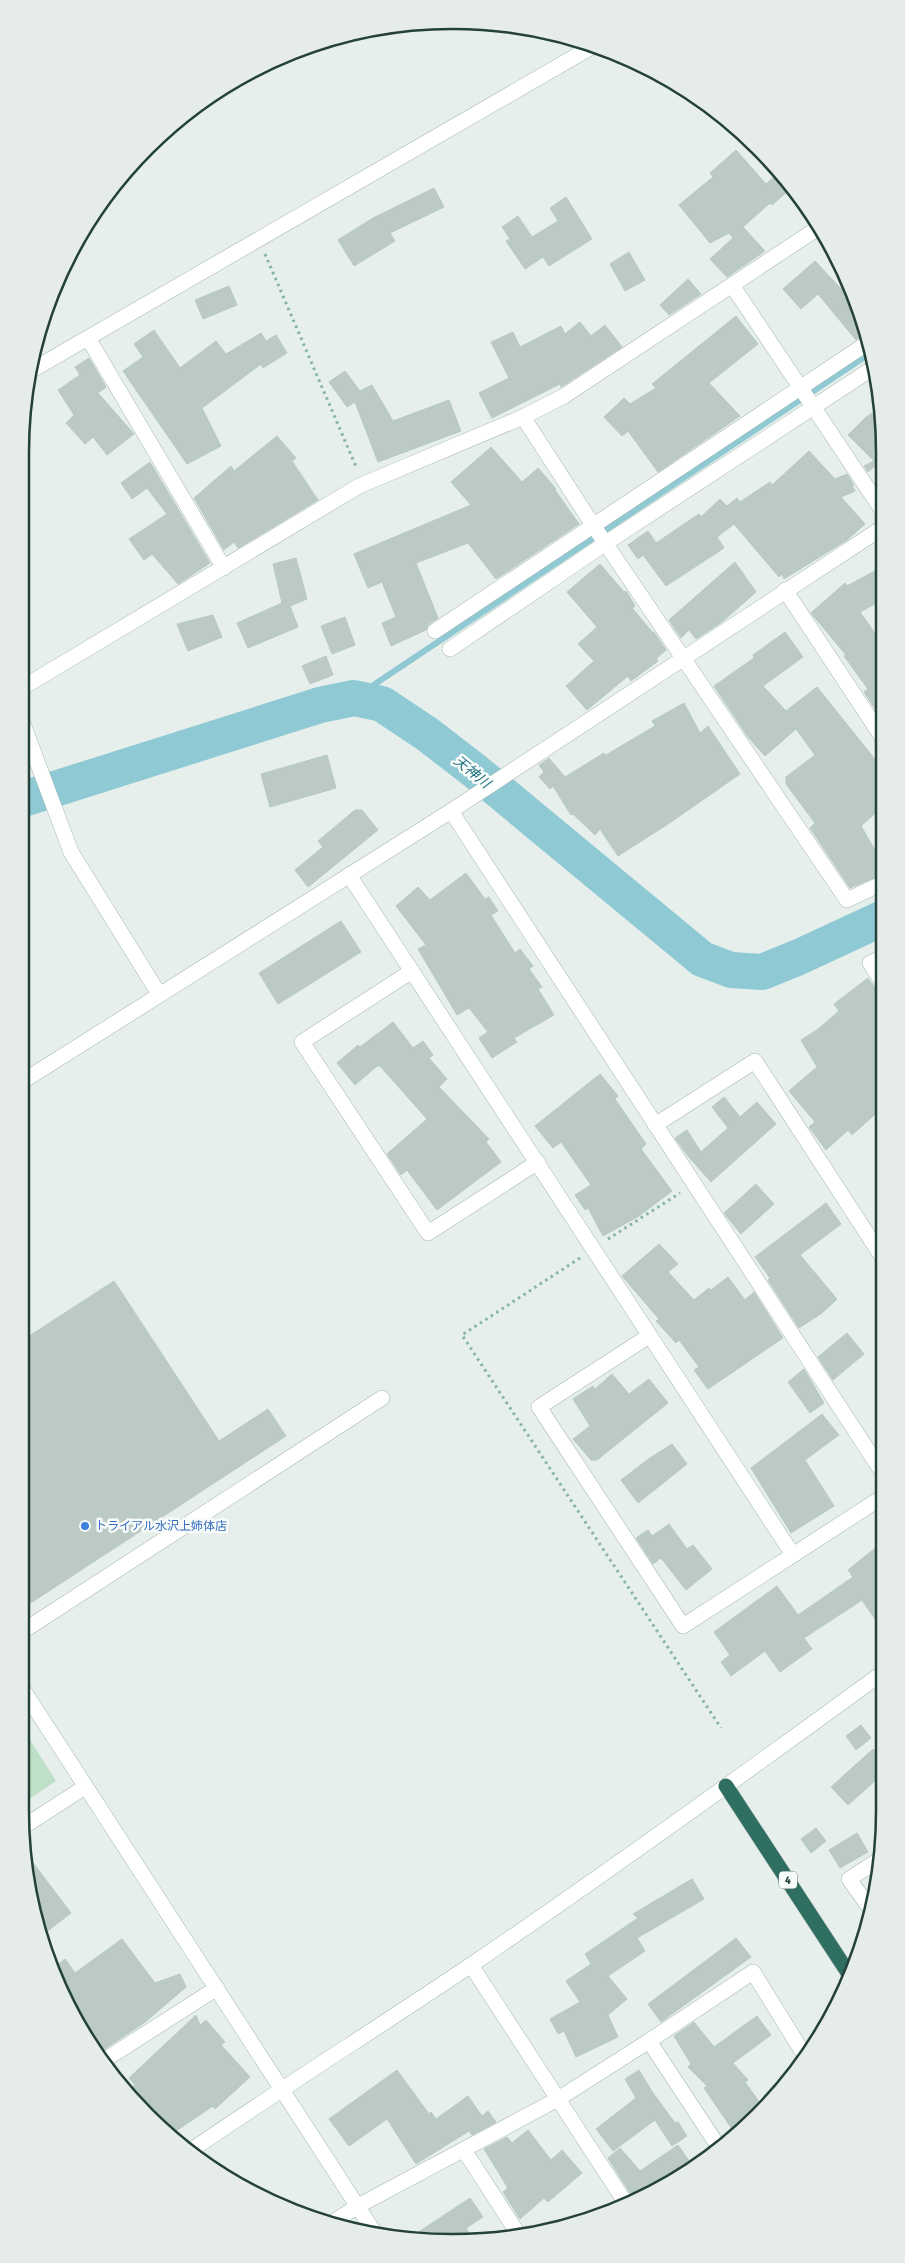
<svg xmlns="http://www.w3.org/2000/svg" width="905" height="2263" viewBox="0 0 905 2263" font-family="Signika,'Noto Sans JP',sans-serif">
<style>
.green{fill:#bfe0c8}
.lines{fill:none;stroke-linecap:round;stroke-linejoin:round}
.stream{stroke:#8ec9d4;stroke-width:6}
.river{stroke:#8ec9d4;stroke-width:36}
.building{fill:#bbcac4;stroke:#b8c9c2}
.street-casing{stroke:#a8b8b2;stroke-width:16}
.secondary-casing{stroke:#a4bbb3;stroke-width:16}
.highway-casing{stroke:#c2cac8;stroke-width:16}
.path{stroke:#86b3a5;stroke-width:3;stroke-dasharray:2.5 4;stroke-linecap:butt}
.street{stroke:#fff;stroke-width:15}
.secondary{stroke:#fff;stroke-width:15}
.highway{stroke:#2f6f62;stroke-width:15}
.shop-dot{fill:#3f7fe0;stroke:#f7fbf9;stroke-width:2}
.labels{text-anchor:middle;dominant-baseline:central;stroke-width:5;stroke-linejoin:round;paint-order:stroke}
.shield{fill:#f7fbf9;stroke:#637a73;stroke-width:1}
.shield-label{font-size:11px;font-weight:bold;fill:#24423a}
.shop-label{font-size:12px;fill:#366cbe;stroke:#f7fbf9;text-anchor:start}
.water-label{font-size:14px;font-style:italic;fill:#1c6f80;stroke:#f7fbf9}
.rim{fill:none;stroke:#24423a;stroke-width:2.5}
</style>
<rect width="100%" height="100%" fill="#e6efeb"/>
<path class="green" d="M 20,1724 L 56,1781 L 20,1805 Z"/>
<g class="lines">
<path class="stream" d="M 354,698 L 869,354"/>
<path class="river" d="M 20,800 L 320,705 L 354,698 L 382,704 L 427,734 L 475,771 L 702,959 L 731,970 L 762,972 L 799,957 L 883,918"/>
</g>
<path class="building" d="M 736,150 L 766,184 L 775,176 L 788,191 L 772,205 L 770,203 L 743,227 L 765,251 L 727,277 L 710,259 L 733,238 L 729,233 L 710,243 L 679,205 L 713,177 L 710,173 Z
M 434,188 L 444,207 L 390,233 L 395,241 L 354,266 L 338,240 L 373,218 Z
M 566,197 L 592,239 L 549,266 L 543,257 L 525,269 L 506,241 L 510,239 L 502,227 L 518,216 L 532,237 L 558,221 L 550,208 Z
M 629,252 L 645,280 L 625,291 L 610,264 Z
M 815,261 L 845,293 L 849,290 L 863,335 L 856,340 L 818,294 L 801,309 L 783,289 Z
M 688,279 L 701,294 L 669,315 L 660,305 Z
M 229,286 L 237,305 L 203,319 L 195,300 Z
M 736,316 L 758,344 L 709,383 L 740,416 L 658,472 L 628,431 L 622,436 L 604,417 L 624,398 L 630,404 L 656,388 L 652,384 Z
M 580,322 L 591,336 L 605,325 L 622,347 L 561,387 L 560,384 L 492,418 L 479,393 L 509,378 L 491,342 L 513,332 L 520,347 L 561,326 L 565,334 Z
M 154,330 L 180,368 L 216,341 L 226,354 L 261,333 L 266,341 L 276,335 L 287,353 L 263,368 L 261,364 L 202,408 L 221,446 L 187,464 L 123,371 L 143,357 L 134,344 Z
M 89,358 L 106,387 L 98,393 L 134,434 L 107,455 L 93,437 L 85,444 L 66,423 L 74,415 L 58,390 L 80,375 L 75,367 Z
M 345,371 L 360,391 L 372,385 L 393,421 L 449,400 L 461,431 L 378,462 L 355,402 L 347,407 L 329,382 Z
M 881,408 L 881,468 L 876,462 L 877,464 L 868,472 L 864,466 L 874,461 L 848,435 L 866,417 Z
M 277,436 L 296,458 L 292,461 L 318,500 L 238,548 L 234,542 L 224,550 L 194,498 L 231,466 L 234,471 Z
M 491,447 L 522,482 L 538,468 L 556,489 L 555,490 L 579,524 L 496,579 L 468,543 L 416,563 L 438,618 L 429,624 L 426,630 L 391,646 L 382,623 L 396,617 L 382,582 L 368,588 L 354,554 L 471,505 L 451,482 Z
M 809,451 L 835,479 L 847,474 L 854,485 L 852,486 L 855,491 L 841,497 L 865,524 L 847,540 L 784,579 L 782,574 L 779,577 L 734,524 L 717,537 L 724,548 L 666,586 L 643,555 L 638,559 L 628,545 L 648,531 L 656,543 L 699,514 L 701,517 L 720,499 L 727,506 L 737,498 L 740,502 L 770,482 L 772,485 Z
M 150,462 L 210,563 L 178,584 L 152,554 L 144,560 L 129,539 L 167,514 L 147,488 L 132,499 L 121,483 Z
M 296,558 L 307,599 L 290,606 L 298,627 L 248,648 L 237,623 L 282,603 L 273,564 Z
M 735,562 L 756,592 L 722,622 L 696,639 L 689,630 L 681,638 L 669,620 Z
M 600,564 L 624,592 L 626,591 L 635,606 L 632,608 L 653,633 L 654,632 L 666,650 L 656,659 L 658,661 L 631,681 L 628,676 L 587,710 L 566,686 L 594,661 L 578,644 L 597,627 L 567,592 Z
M 882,567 L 882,600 L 860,612 L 882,643 L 882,720 L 864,692 L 868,689 L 844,656 L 846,655 L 811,613 L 845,583 L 847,586 Z
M 213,615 L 222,637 L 188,651 L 177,624 Z
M 345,617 L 355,645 L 332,654 L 321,626 Z
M 785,632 L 803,657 L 763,686 L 786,711 L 817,687 L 882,768 L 882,807 L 861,826 L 882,862 L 883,874 L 850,888 L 810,828 L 815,823 L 786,784 L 786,777 L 815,755 L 796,729 L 765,756 L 748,737 L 714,686 L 754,658 L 753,655 Z
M 326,656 L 333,675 L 310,684 L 302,666 Z
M 684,703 L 700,733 L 708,726 L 740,774 L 668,824 L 618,856 L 600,829 L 595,835 L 573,814 L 571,815 L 553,786 L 550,789 L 539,777 L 544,772 L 539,765 L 549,758 L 565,777 L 604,753 L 606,755 L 655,726 L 652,721 Z
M 327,755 L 336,788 L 270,807 L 261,774 Z
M 355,810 L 362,810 L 378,830 L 308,887 L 295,870 L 323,847 L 318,841 Z
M 466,873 L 485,899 L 489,897 L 498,911 L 491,915 L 515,953 L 520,949 L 533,966 L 529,969 L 542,987 L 538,989 L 554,1015 L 514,1038 L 517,1042 L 492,1058 L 479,1038 L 488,1032 L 469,1008 L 457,1015 L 418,949 L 426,945 L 396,906 L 418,887 L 430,900 Z
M 341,921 L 361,952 L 278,1004 L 259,973 Z
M 868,978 L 875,988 L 883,994 L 883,1079 L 874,1086 L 883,1096 L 883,1107 L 852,1135 L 848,1130 L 826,1150 L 809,1127 L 815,1122 L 789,1091 L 817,1067 L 801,1040 L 817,1030 L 839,1011 L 834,1004 Z
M 393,1022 L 413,1048 L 423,1041 L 433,1055 L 429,1058 L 447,1079 L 439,1087 L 489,1139 L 486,1142 L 501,1162 L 437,1210 L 407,1170 L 401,1175 L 387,1154 L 427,1119 L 380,1066 L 377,1066 L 355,1085 L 337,1063 L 358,1045 L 360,1047 Z
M 600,1074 L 618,1096 L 615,1099 L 646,1144 L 641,1149 L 672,1191 L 639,1216 L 603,1236 L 588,1208 L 585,1210 L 575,1195 L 591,1185 L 561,1142 L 553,1148 L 535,1126 Z
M 724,1097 L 740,1117 L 757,1102 L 776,1124 L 711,1182 L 687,1155 L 675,1138 L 687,1130 L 701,1152 L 728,1128 L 712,1107 Z
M 756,1184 L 774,1204 L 741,1234 L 724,1213 Z
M 826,1203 L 841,1224 L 800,1255 L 837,1299 L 822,1313 L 799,1328 L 768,1280 L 770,1278 L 755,1257 Z
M 659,1244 L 678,1264 L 668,1272 L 694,1300 L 709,1288 L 711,1290 L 728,1277 L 745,1300 L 754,1292 L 783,1338 L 708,1389 L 694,1370 L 699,1367 L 679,1340 L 676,1343 L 656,1321 L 659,1319 L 622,1276 Z
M 114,1281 L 219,1441 L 268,1409 L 286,1436 L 20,1610 L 20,1342 Z
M 847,1333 L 864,1354 L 833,1380 L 818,1357 Z
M 804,1369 L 824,1403 L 810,1413 L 788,1382 Z
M 612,1374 L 629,1394 L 649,1379 L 668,1403 L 597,1460 L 591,1460 L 573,1439 L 590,1426 L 573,1399 L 593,1386 L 595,1389 Z
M 822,1414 L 839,1435 L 805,1460 L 834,1506 L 791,1533 L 751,1468 Z
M 672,1444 L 687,1464 L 638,1503 L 621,1480 L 650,1458 Z
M 669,1524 L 687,1549 L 693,1545 L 712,1569 L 686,1590 L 661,1558 L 653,1564 L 636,1538 L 648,1530 L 652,1536 Z
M 884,1541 L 885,1634 L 862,1600 L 804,1638 L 812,1649 L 780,1672 L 765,1651 L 731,1676 L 721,1662 L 730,1655 L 714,1632 L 777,1586 L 798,1615 L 853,1577 L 848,1570 Z
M 861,1725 L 871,1738 L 856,1750 L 846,1736 Z
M 873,1749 L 885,1762 L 885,1772 L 848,1805 L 831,1787 Z
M 816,1828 L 826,1841 L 811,1853 L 801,1839 Z
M 857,1833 L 868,1852 L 840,1868 L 829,1850 Z
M 27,1855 L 71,1913 L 41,1936 Z
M 692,1879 L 704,1899 L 637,1938 L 645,1951 L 608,1976 L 627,1999 L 608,2015 L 618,2037 L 576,2057 L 564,2031 L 558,2034 L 550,2019 L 580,2002 L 566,1981 L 591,1964 L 585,1954 L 638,1918 L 633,1914 Z
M 736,1938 L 751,1957 L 661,2022 L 648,2004 Z
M 122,1939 L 155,1983 L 180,1974 L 186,1987 L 144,2023 L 97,2054 L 78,2026 L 52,1969 L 65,1959 L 75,1973 Z
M 196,2015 L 200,2025 L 206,2020 L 225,2042 L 221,2045 L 250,2077 L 215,2109 L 213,2106 L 173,2133 L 156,2119 L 129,2091 L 135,2085 L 129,2078 Z
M 757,2016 L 771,2035 L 733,2063 L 748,2080 L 745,2082 L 762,2106 L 734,2132 L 704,2088 L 707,2086 L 688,2067 L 691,2064 L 674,2036 L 694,2022 L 714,2047 Z
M 397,2070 L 429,2114 L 431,2112 L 436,2119 L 468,2096 L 482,2116 L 488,2111 L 496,2122 L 472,2135 L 469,2131 L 416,2164 L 387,2119 L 349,2146 L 329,2119 Z
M 639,2070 L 653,2093 L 675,2123 L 678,2122 L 687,2136 L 672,2146 L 655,2120 L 613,2151 L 596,2129 L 636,2098 L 625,2079 Z
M 528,2130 L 551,2160 L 562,2150 L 582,2173 L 548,2202 L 544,2198 L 520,2219 L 503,2192 L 508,2188 L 484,2149 L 507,2137 L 512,2143 Z
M 678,2145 L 692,2165 L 656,2190 L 635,2201 L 608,2158 L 620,2148 L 640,2171 Z
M 470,2198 L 483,2217 L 466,2228 L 472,2237 L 408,2239 Z"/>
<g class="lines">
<g class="street-casing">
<path id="street" d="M 88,338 L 224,568
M 34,369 L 595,45
M 523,417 L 593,525 L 847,900 L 883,883
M 785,590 L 882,737
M 435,631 L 866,344
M 450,649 L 606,543 L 873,368
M 20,689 L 359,486 L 523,417 L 564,396 L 818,228
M 20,716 L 71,852 L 159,994
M 451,811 L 884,1475
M 883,957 L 870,963 L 883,983
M 412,971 L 302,1042 L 428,1233 L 538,1162
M 20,1083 L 451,811 L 882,528
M 655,1125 L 755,1061 L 884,1260
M 649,1336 L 539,1407 L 683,1626 L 793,1555
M 20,1633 L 382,1398
M 23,1827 L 85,1787
M 869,1907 L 849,1879 L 877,1861
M 649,2041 L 753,1972 L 805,2056
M 103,2061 L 217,1988
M 464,2150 L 519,2235
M 330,2224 L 358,2206 L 558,2099 L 627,2205"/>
</g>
<g class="secondary-casing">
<path id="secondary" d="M 732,285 L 882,510
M 349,875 L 793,1555 L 884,1496
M 20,1685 L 376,2235
M 471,1965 L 558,2099 L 649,2041 L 718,2146
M 193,2149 C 285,2086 379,2027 471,1965 C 611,1870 748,1771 885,1671"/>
</g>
<g class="highway-casing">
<path id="highway" d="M 726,1786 L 849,1974"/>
</g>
<path class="path" d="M 265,254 L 357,469
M 608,1239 L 680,1193
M 580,1258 L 462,1335 L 721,1728"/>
<use href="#street" class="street"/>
<use href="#secondary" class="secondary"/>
<use href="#highway" class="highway"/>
</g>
<circle class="shop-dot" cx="85" cy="1526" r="5"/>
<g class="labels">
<rect class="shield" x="779" y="1871.5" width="18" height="17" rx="4"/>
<g class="shield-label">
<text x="788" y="1880">4</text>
</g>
<g class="shop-label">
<text x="95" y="1526">トライアル水沢上姉体店</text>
</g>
<g class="water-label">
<text transform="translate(472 772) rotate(39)">天神川</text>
</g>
</g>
<path d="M0 0H905V2263H0ZM452 29H453A423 423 0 0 1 876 452V1811A423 423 0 0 1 453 2234H452A423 423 0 0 1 29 1811V452A423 423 0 0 1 452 29Z" fill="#e6ecea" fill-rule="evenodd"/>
<path class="rim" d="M452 29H453A423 423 0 0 1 876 452V1811A423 423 0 0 1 453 2234H452A423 423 0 0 1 29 1811V452A423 423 0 0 1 452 29Z"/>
</svg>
